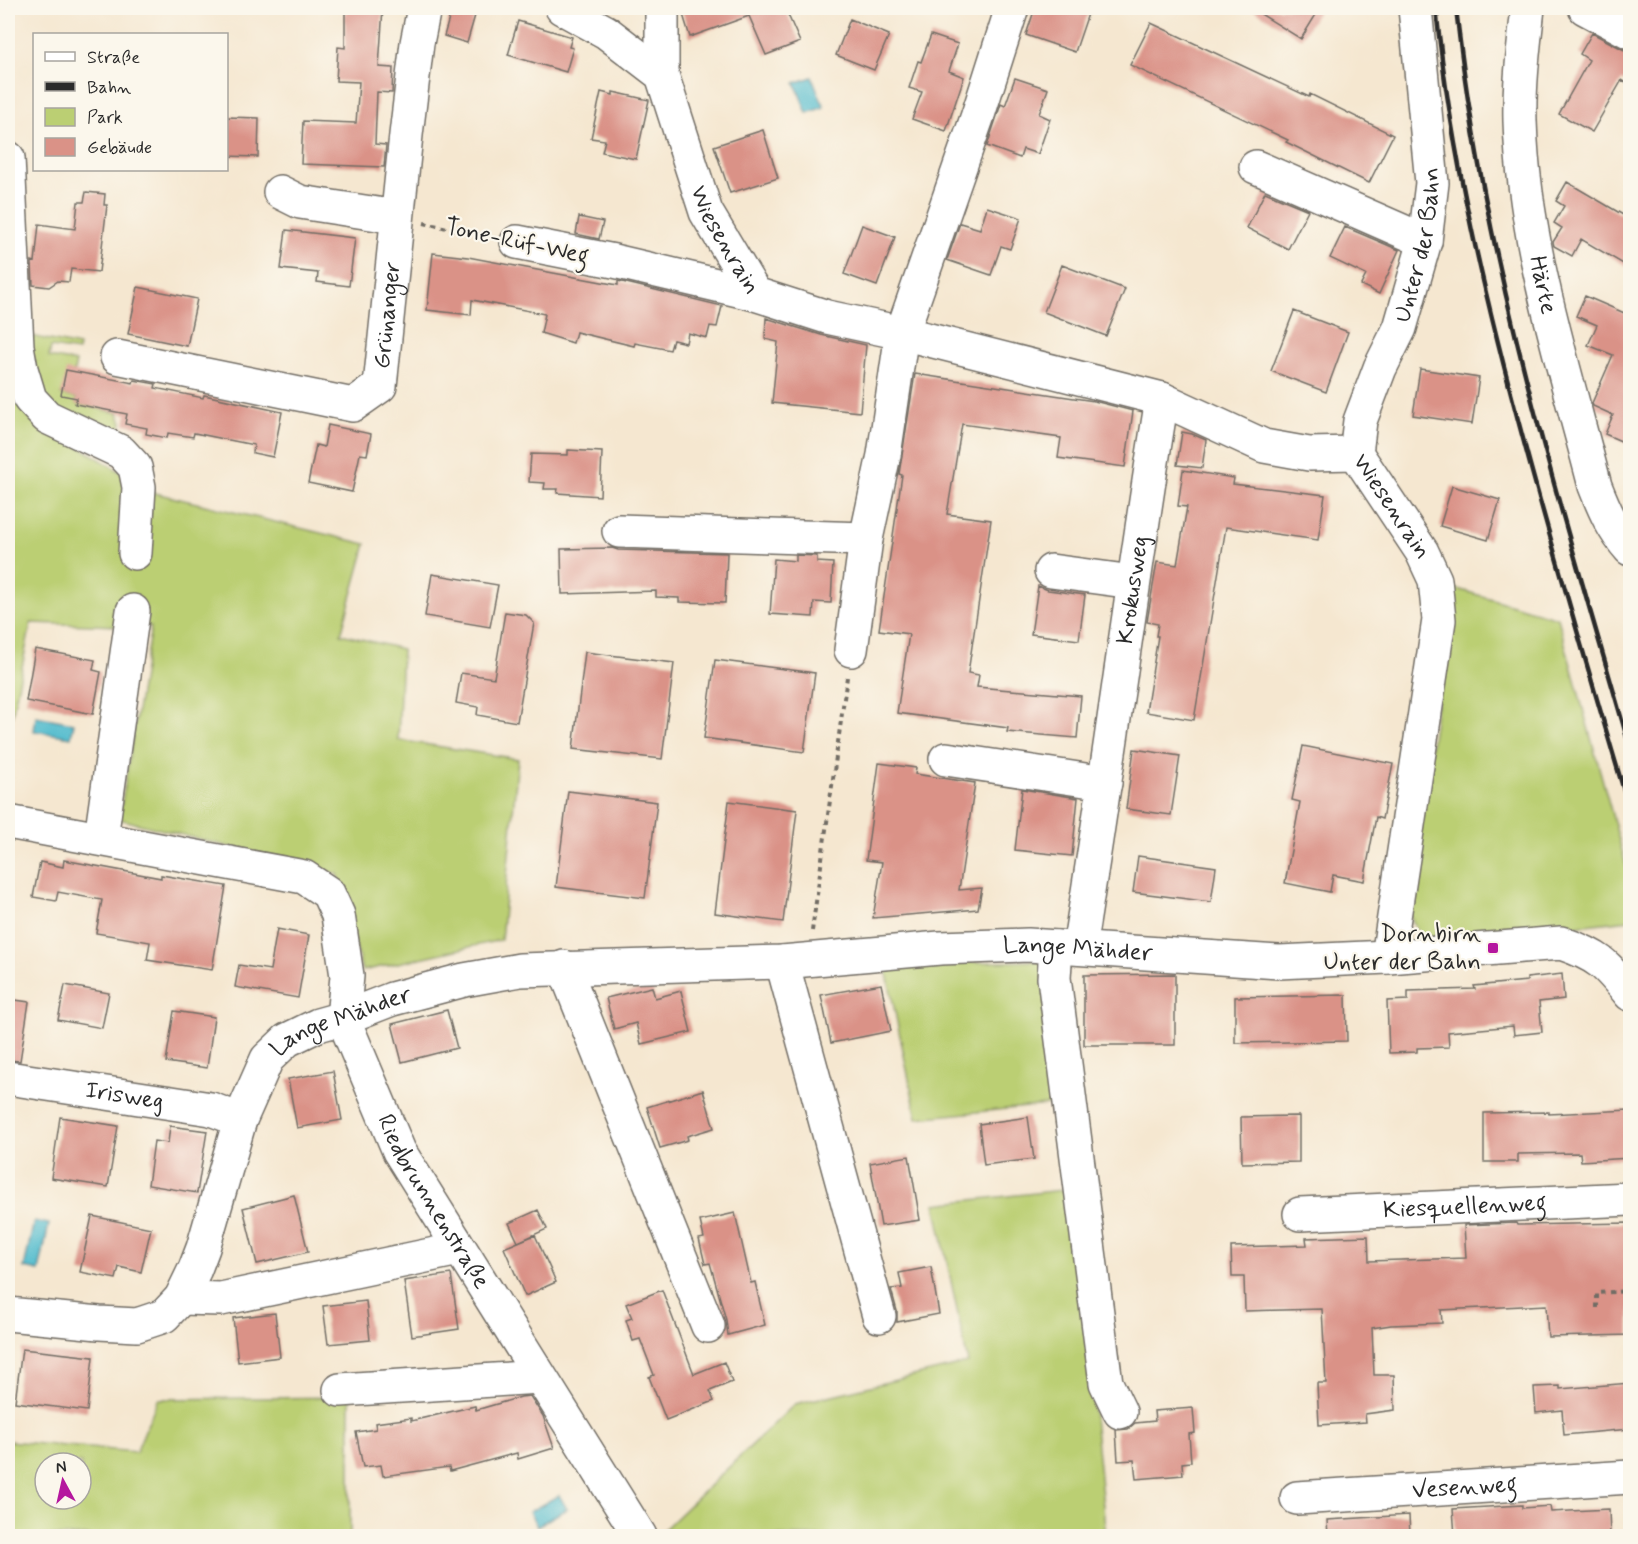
<svg xmlns="http://www.w3.org/2000/svg" width="1638" height="1544" viewBox="0 0 1638 1544" font-family="Mynerve,sans-serif">
<style>
.green{fill:#bbcf73;stroke:#737d4f;stroke-width:1.5;fill-rule:evenodd}
.water{fill:#51bbcd;stroke:#3e737c;stroke-width:1.5}
.building{fill:#da9287}
.lines{fill:none;stroke-linecap:round;stroke-linejoin:round}
.minor-casing{stroke:#726d65;stroke-width:36}
.path{stroke:#726d65;stroke-width:4;stroke-dasharray:4.5 4.5;stroke-linecap:butt}
.minor{stroke:#fff;stroke-width:33}
.rail{stroke:#2b2b2b;stroke-width:4.5}
.poi-dot{fill:#b5179e;stroke:#fbf7ec;stroke-width:2}
.labels{text-anchor:middle;dominant-baseline:central;stroke-width:4.5;stroke-linejoin:round;paint-order:stroke}
.street-label{font-size:24px;fill:#2b2b2b;stroke:#fbf7ec}
.poi-label{font-size:24px;fill:#2b2b2b;stroke:#fbf7ec;text-anchor:end}
</style>
<rect width="100%" height="100%" fill="#fbf7ec"/>
<filter id="ink" filterUnits="userSpaceOnUse"><feTurbulence type="fractalNoise" baseFrequency=".0167" numOctaves="2"/><feDisplacementMap in="SourceGraphic" scale="12" xChannelSelector="R" yChannelSelector="G"/><feConvolveMatrix kernelMatrix="1 2 1 2 8 2 1 2 1" color-interpolation-filters="sRGB"/></filter>
<filter id="wash" filterUnits="userSpaceOnUse"><feTurbulence type="fractalNoise" baseFrequency=".008" numOctaves="4" result="noise"/><feDisplacementMap in="SourceGraphic" scale="24" xChannelSelector="R" yChannelSelector="G"/><feGaussianBlur stdDeviation="1.35" result="paint"/><feColorMatrix in="noise" values="0 0 0 0 0 0 0 0 0 0 0 0 0 0 0 0 0 1.4 0 .05"/><feComposite in="paint" operator="in"/></filter>
<g filter="url(#wash)">
<rect width="100%" height="100%" fill="#f5e7d0"/>
<path class="green" d="M 26,335 L 79,346 L 78,351 L 51,347 L 49,357 L 76,362 L 74,372 L 61,395 L 77,398 L 76,404 L 118,413 L 122,422 L 119,440 L 47,404 Z
M 8,395 L 42,424 L 155,493 L 366,544 L 341,634 L 402,649 L 398,740 L 518,759 L 501,940 L 362,971 L 338,874 L 119,819 L 151,627 L 31,623 L 8,736 Z
M 1454,588 L 1558,618 L 1630,880 L 1630,920 L 1449,940 L 1419,934 L 1407,909 Z
M 1043,961 L 1058,1104 L 917,1118 L 885,964 Z
M 1071,1189 L 1106,1536 L 657,1536 L 795,1404 L 968,1363 L 935,1204 Z
M 350,1397 L 350,1536 L 8,1536 L 8,1441 L 136,1452 L 158,1399 ZM 45,1463 L 81,1463 L 81,1499 L 45,1499 Z"/>
<path class="water" d="M 812,77 L 824,107 L 807,113 L 795,83 Z
M 36,716 L 74,723 L 71,737 L 34,731 Z
M 34,1221 L 49,1224 L 39,1271 L 24,1268 Z
M 559,1495 L 567,1509 L 537,1526 L 529,1512 Z"/>
<g id="blocks">
<path class="building" d="M 345,8 L 383,8 L 379,67 L 393,68 L 392,93 L 377,92 L 375,144 L 386,145 L 384,167 L 301,164 L 303,121 L 356,123 L 359,82 L 336,81 L 338,47 L 345,48 Z
M 452,8 L 461,8 L 476,12 L 467,43 L 444,36 Z
M 681,8 L 785,8 L 800,42 L 766,55 L 749,16 L 690,37 Z
M 1035,8 L 1090,8 L 1075,52 L 1026,35 Z
M 1251,8 L 1320,8 L 1301,39 Z
M 850,19 L 889,35 L 874,70 L 836,55 Z
M 518,21 L 572,37 L 569,47 L 573,48 L 566,72 L 508,55 Z
M 1151,23 L 1309,97 L 1310,94 L 1393,135 L 1369,183 L 1286,142 L 1288,140 L 1130,65 Z
M 1592,33 L 1630,53 L 1630,85 L 1622,80 L 1592,132 L 1559,114 L 1589,60 L 1580,54 Z
M 931,35 L 958,44 L 949,71 L 964,77 L 946,131 L 912,119 L 922,92 L 909,88 L 918,61 L 921,62 Z
M 1015,78 L 1048,89 L 1039,114 L 1050,119 L 1038,154 L 1023,149 L 1020,158 L 987,146 L 1001,104 L 1005,106 Z
M 601,92 L 613,95 L 613,92 L 649,100 L 636,159 L 602,152 L 605,140 L 591,138 Z
M 226,117 L 259,118 L 258,157 L 226,156 Z
M 763,130 L 778,178 L 730,193 L 714,146 Z
M 1567,182 L 1630,219 L 1630,268 L 1581,239 L 1572,256 L 1554,246 L 1553,242 L 1562,228 L 1554,223 L 1564,206 L 1556,201 Z
M 86,192 L 105,194 L 104,205 L 107,205 L 99,272 L 71,269 L 69,282 L 58,281 L 49,287 L 33,285 L 32,264 L 32,261 L 35,262 L 39,224 L 75,229 L 78,202 L 84,202 Z
M 1265,192 L 1308,210 L 1288,249 L 1247,228 Z
M 987,207 L 1021,218 L 1010,249 L 1001,246 L 991,275 L 947,260 L 960,223 L 980,229 Z
M 579,217 L 603,222 L 599,239 L 576,234 Z
M 862,225 L 895,237 L 877,286 L 844,274 Z
M 1345,227 L 1399,250 L 1379,294 L 1361,285 L 1366,275 L 1330,258 Z
M 286,230 L 355,238 L 349,286 L 317,282 L 318,273 L 281,269 Z
M 433,253 L 468,257 L 618,285 L 618,281 L 722,306 L 717,327 L 710,326 L 707,338 L 688,333 L 686,343 L 673,340 L 670,350 L 635,343 L 634,346 L 576,332 L 573,343 L 541,333 L 545,314 L 472,300 L 471,315 L 427,310 Z
M 1062,265 L 1125,289 L 1106,336 L 1044,312 Z
M 138,287 L 197,299 L 187,346 L 128,334 Z
M 1585,296 L 1629,315 L 1630,313 L 1630,445 L 1605,434 L 1613,415 L 1593,406 L 1592,403 L 1613,355 L 1588,345 L 1597,325 L 1576,316 Z
M 1294,311 L 1348,332 L 1326,392 L 1271,371 Z
M 766,318 L 821,335 L 866,345 L 860,412 L 772,403 L 778,342 L 765,339 Z
M 1420,369 L 1479,378 L 1472,424 L 1413,415 Z
M 66,370 L 133,383 L 134,380 L 156,384 L 155,388 L 203,398 L 204,395 L 282,412 L 273,457 L 253,453 L 254,445 L 194,433 L 193,437 L 168,433 L 167,438 L 146,434 L 147,428 L 125,424 L 127,414 L 75,404 L 77,398 L 61,395 Z
M 915,374 L 1094,401 L 1133,411 L 1125,467 L 1058,458 L 1061,438 L 962,424 L 947,514 L 991,520 L 968,673 L 979,675 L 977,687 L 1081,696 L 1077,738 L 1007,732 L 1008,728 L 897,713 L 909,634 L 879,630 L 902,475 L 899,474 Z
M 328,425 L 371,434 L 367,455 L 360,454 L 352,492 L 308,483 L 316,445 L 324,447 Z
M 1182,432 L 1192,434 L 1206,440 L 1202,468 L 1177,465 Z
M 568,450 L 602,452 L 600,496 L 557,493 L 558,489 L 544,489 L 545,483 L 529,482 L 531,454 L 568,455 Z
M 1183,470 L 1234,478 L 1233,484 L 1325,495 L 1318,540 L 1226,527 L 1194,720 L 1146,712 L 1158,636 L 1156,636 L 1158,624 L 1147,622 L 1157,562 L 1177,565 L 1187,507 L 1178,506 Z
M 1452,486 L 1500,500 L 1488,540 L 1440,526 Z
M 612,548 L 618,550 L 727,553 L 725,603 L 679,602 L 679,598 L 656,597 L 656,591 L 562,594 L 561,549 Z
M 796,555 L 817,556 L 817,562 L 833,563 L 831,603 L 814,602 L 813,617 L 770,614 L 774,559 L 796,561 Z
M 432,574 L 498,585 L 490,627 L 425,616 Z
M 1038,586 L 1048,590 L 1085,595 L 1079,640 L 1031,634 Z
M 505,612 L 526,615 L 534,623 L 517,722 L 477,715 L 478,707 L 456,703 L 461,673 L 494,678 Z
M 35,649 L 95,660 L 93,670 L 101,672 L 93,714 L 26,701 Z
M 585,652 L 674,663 L 662,759 L 573,749 Z
M 715,660 L 815,673 L 804,752 L 704,738 Z
M 1303,746 L 1393,764 L 1382,819 L 1376,817 L 1364,881 L 1333,875 L 1330,892 L 1285,883 L 1300,802 L 1292,800 Z
M 1134,749 L 1180,756 L 1171,815 L 1126,809 Z
M 879,763 L 916,768 L 915,774 L 975,783 L 959,890 L 982,888 L 978,909 L 873,918 L 882,862 L 866,860 Z
M 1022,789 L 1078,798 L 1072,856 L 1015,850 Z
M 568,791 L 657,802 L 645,898 L 556,887 Z
M 729,801 L 797,810 L 783,922 L 715,913 Z
M 1138,856 L 1216,867 L 1211,902 L 1133,892 Z
M 64,860 L 161,878 L 161,875 L 226,886 L 212,970 L 147,960 L 150,942 L 96,933 L 102,900 L 58,892 L 56,901 L 33,897 L 40,862 L 63,867 Z
M 277,929 L 309,935 L 298,998 L 235,987 L 239,965 L 270,970 Z
M 1175,974 L 1175,1045 L 1084,1045 L 1084,975 Z
M 1562,974 L 1564,999 L 1539,1002 L 1542,1032 L 1514,1035 L 1513,1026 L 1448,1032 L 1449,1047 L 1417,1048 L 1417,1052 L 1389,1053 L 1387,1001 L 1408,1000 L 1408,991 L 1475,989 L 1474,986 L 1527,981 L 1527,978 Z
M 881,984 L 891,1031 L 831,1043 L 821,995 Z
M 65,985 L 109,993 L 102,1028 L 58,1020 Z
M 652,987 L 655,998 L 681,991 L 691,1032 L 641,1044 L 636,1023 L 614,1029 L 606,998 Z
M 1346,995 L 1347,1041 L 1235,1043 L 1235,997 Z
M 8,999 L 29,1002 L 20,1061 L 8,1060 Z
M 447,1010 L 457,1048 L 402,1062 L 392,1024 Z
M 174,1011 L 214,1017 L 207,1068 L 166,1062 Z
M 333,1071 L 342,1120 L 297,1128 L 288,1079 Z
M 703,1090 L 714,1128 L 687,1136 L 688,1140 L 660,1148 L 647,1107 Z
M 1630,1110 L 1630,1158 L 1581,1161 L 1580,1153 L 1518,1154 L 1518,1162 L 1484,1162 L 1484,1113 L 1549,1112 L 1549,1114 Z
M 1299,1116 L 1299,1162 L 1242,1163 L 1241,1117 Z
M 60,1117 L 118,1126 L 108,1187 L 51,1178 Z
M 1028,1117 L 1034,1159 L 984,1165 L 979,1124 Z
M 170,1126 L 207,1131 L 197,1193 L 148,1185 L 154,1141 L 168,1143 Z
M 909,1156 L 920,1220 L 881,1226 L 870,1163 Z
M 294,1195 L 308,1252 L 257,1264 L 243,1208 Z
M 538,1210 L 547,1229 L 518,1242 L 509,1223 Z
M 735,1213 L 751,1283 L 755,1282 L 765,1325 L 728,1335 L 726,1320 L 710,1263 L 705,1264 L 699,1239 L 704,1238 L 700,1221 Z
M 92,1216 L 151,1228 L 141,1272 L 119,1267 L 116,1279 L 80,1272 Z
M 1516,1223 L 1517,1225 L 1630,1223 L 1630,1335 L 1548,1337 L 1546,1305 L 1441,1310 L 1442,1323 L 1391,1325 L 1372,1328 L 1374,1375 L 1394,1375 L 1395,1410 L 1365,1414 L 1366,1422 L 1319,1425 L 1317,1383 L 1326,1383 L 1322,1309 L 1245,1311 L 1244,1277 L 1232,1277 L 1231,1247 L 1307,1245 L 1306,1238 L 1368,1236 L 1369,1261 L 1466,1258 L 1464,1225 Z
M 535,1235 L 556,1282 L 525,1296 L 504,1248 Z
M 931,1267 L 939,1314 L 897,1322 L 897,1311 L 891,1289 L 902,1288 L 899,1273 Z
M 451,1274 L 459,1329 L 412,1336 L 404,1281 Z
M 662,1290 L 694,1374 L 724,1362 L 732,1382 L 710,1391 L 714,1401 L 666,1420 L 649,1377 L 654,1375 L 640,1339 L 633,1341 L 626,1320 L 632,1318 L 626,1304 Z
M 366,1301 L 370,1340 L 328,1344 L 323,1306 Z
M 275,1313 L 280,1357 L 238,1362 L 233,1318 Z
M 22,1349 L 93,1357 L 87,1411 L 15,1402 Z
M 1630,1383 L 1630,1429 L 1564,1435 L 1562,1410 L 1536,1413 L 1534,1387 L 1560,1386 L 1560,1389 Z
M 530,1396 L 543,1416 L 554,1448 L 518,1459 L 517,1453 L 450,1471 L 449,1467 L 383,1476 L 381,1465 L 363,1467 L 356,1432 L 376,1429 L 375,1423 L 411,1418 L 411,1421 L 475,1406 L 476,1410 L 521,1397 Z
M 1193,1408 L 1195,1433 L 1189,1434 L 1191,1462 L 1182,1463 L 1183,1475 L 1136,1479 L 1134,1460 L 1118,1461 L 1116,1430 L 1128,1429 L 1135,1423 L 1155,1421 L 1154,1411 Z
M 1522,1505 L 1522,1508 L 1550,1506 L 1551,1512 L 1609,1509 L 1610,1536 L 1455,1536 L 1453,1509 Z
M 1409,1515 L 1410,1536 L 1328,1536 L 1327,1520 Z"/>
</g>
</g>
<g filter="url(#ink)">
<use href="#blocks" fill-opacity="0" stroke="#726d65" stroke-width="1.5"/>
<g class="lines">
<g class="minor-casing">
<g id="minor">
<path id="s1" d="M 562,8 L 606,32 L 662,75 L 706,212 L 755,294 L 827,317 L 902,333 L 1162,399 L 1264,446 L 1309,454 L 1356,453 L 1422,552 L 1435,580 L 1439,620 L 1388,957"/>
<path d="M 662,8 L 662,75"/>
<path id="s2" d="M 1528,8 C 1524,45 1519,83 1520,121 C 1524,246 1564,365 1595,486 C 1604,509 1613,530 1630,549"/>
<path d="M 1585,8 L 1630,32"/>
<path d="M 8,158 L 17,346 L 21,369 L 30,399 L 47,417 L 121,452 L 135,467 L 139,487 L 135,553"/>
<path d="M 1256,167 L 1425,241"/>
<path d="M 280,192 L 300,202 L 397,217"/>
<path d="M 517,242 L 614,261 L 755,294"/>
<path id="s3" d="M 117,357 L 353,405 L 380,386 L 406,135 L 417,43 L 424,8"/>
<path id="s4" d="M 1356,453 L 1360,421 L 1380,368 L 1400,328 L 1425,241 L 1432,183 L 1415,8"/>
<path d="M 619,531 L 866,539"/>
<path d="M 1051,571 L 1133,582"/>
<path d="M 851,650 L 866,539 L 884,455 L 902,333 L 978,115 L 1012,8"/>
<path d="M 946,759 L 1105,783"/>
<path id="s5" d="M 8,822 L 304,877 L 328,893 L 338,915 L 347,976 L 343,1018 L 399,1151 L 640,1536"/>
<path d="M 101,838 L 133,611"/>
<path d="M 1056,947 L 1054,978 L 1106,1383 L 1120,1412"/>
<path id="s6" d="M 1079,948 C 1109,766 1132,582 1162,399"/>
<path d="M 782,962 L 879,1316"/>
<path d="M 564,967 L 708,1326"/>
<path id="s7" d="M 8,1078 L 211,1109 L 240,1120"/>
<path id="s8" d="M 1300,1214 L 1630,1199"/>
<path d="M 181,1298 L 221,1299 L 459,1249"/>
<path id="s9" d="M 8,1314 L 99,1323 L 137,1325 L 164,1316 L 181,1298 L 195,1269 L 203,1248 L 240,1120 L 267,1059 L 287,1040 L 318,1025 L 343,1018 L 392,999 L 464,980 L 520,970 L 782,962 L 940,948 L 1028,945 L 1279,962 L 1388,957 L 1561,943 C 1599,956 1606,964 1630,994"/>
<path d="M 340,1390 L 539,1377"/>
<path id="s10" d="M 1297,1498 L 1630,1477"/>
</g>
</g>
<path class="path" d="M 424,223 L 490,237
M 812,931 L 847,677
M 1597,1308 L 1597,1293 L 1630,1291"/>
<use href="#minor" class="minor"/>
<path class="rail" d="M 1436,8 C 1451,156 1486,302 1525,446 C 1558,568 1594,690 1630,811
M 1456,8 C 1483,260 1560,505 1630,748"/>
</g>
</g>
<rect class="poi-dot" x="1487" y="942" width="12" height="12" rx="3"/>
<g class="labels">
<g class="street-label">
<text stroke="none"><textPath href="#s1" startOffset="298">Wiesenrain</textPath></text>
<text transform="translate(517 242) rotate(12)">Tone-Rüf-Weg</text>
<text stroke="none"><textPath href="#s4" startOffset="219">Unter der Bahn</textPath></text>
<text stroke="none"><textPath href="#s2" startOffset="279">Härte</textPath></text>
<text stroke="none"><textPath href="#s3" startOffset="345">Grünanger</textPath></text>
<text stroke="none"><textPath href="#s1" startOffset="1050">Wiesenrain</textPath></text>
<text stroke="none"><textPath href="#s6" startOffset="362">Krokusweg</textPath></text>
<text stroke="none"><textPath href="#s9" startOffset="1268">Lange Mähder</textPath></text>
<text stroke="none"><textPath href="#s9" startOffset="522">Lange Mähder</textPath></text>
<text stroke="none"><textPath href="#s7" startOffset="118">Irisweg</textPath></text>
<text stroke="none"><textPath href="#s5" startOffset="663">Riedbrunnenstraße</textPath></text>
<text stroke="none"><textPath href="#s8" startOffset="165">Kiesquellenweg</textPath></text>
<text stroke="none"><textPath href="#s10" startOffset="168">Vesenweg</textPath></text>
</g>
<g class="poi-label">
<text x="1481" y="934">Dornbirn<tspan x="1481" dy="28">Unter der Bahn</tspan></text>
</g>
</g>
<rect width="1638" height="1544" fill="none" stroke="#fbf7ec" stroke-width="30"/>
<rect x="33" y="33" width="195" height="138" fill="#fbf7ec" stroke="#a8a59f" stroke-width="1.5"/>
<rect x="45" y="52" width="30" height="9" fill="#ffffff" stroke="#a8a59f" stroke-width="1.5"/>
<text x="87" y="63" font-size="18" fill="#2b2b2b">Straße</text>
<rect x="45" y="82" width="30" height="9" fill="#2b2b2b" stroke="#a8a59f" stroke-width="1.5"/>
<text x="87" y="93" font-size="18" fill="#2b2b2b">Bahn</text>
<rect x="45" y="108" width="30" height="18" fill="#bbcf73" stroke="#a8a59f" stroke-width="1.5"/>
<text x="87" y="123" font-size="18" fill="#2b2b2b">Park</text>
<rect x="45" y="138" width="30" height="18" fill="#da9287" stroke="#a8a59f" stroke-width="1.5"/>
<text x="87" y="153" font-size="18" fill="#2b2b2b">Gebäude</text>
<g transform="translate(63 1481) rotate(352)"><circle r="28" fill="#fbf7ec" stroke="#a8a59f" stroke-width="1.5"/>
<path d="M0-4.5L10 22L0 15L-10 22Z" fill="#b5179e"/>
<text y="-9" font-size="16" font-weight="bold" text-anchor="middle" fill="#2b2b2b">N</text>
</g>
</svg>
